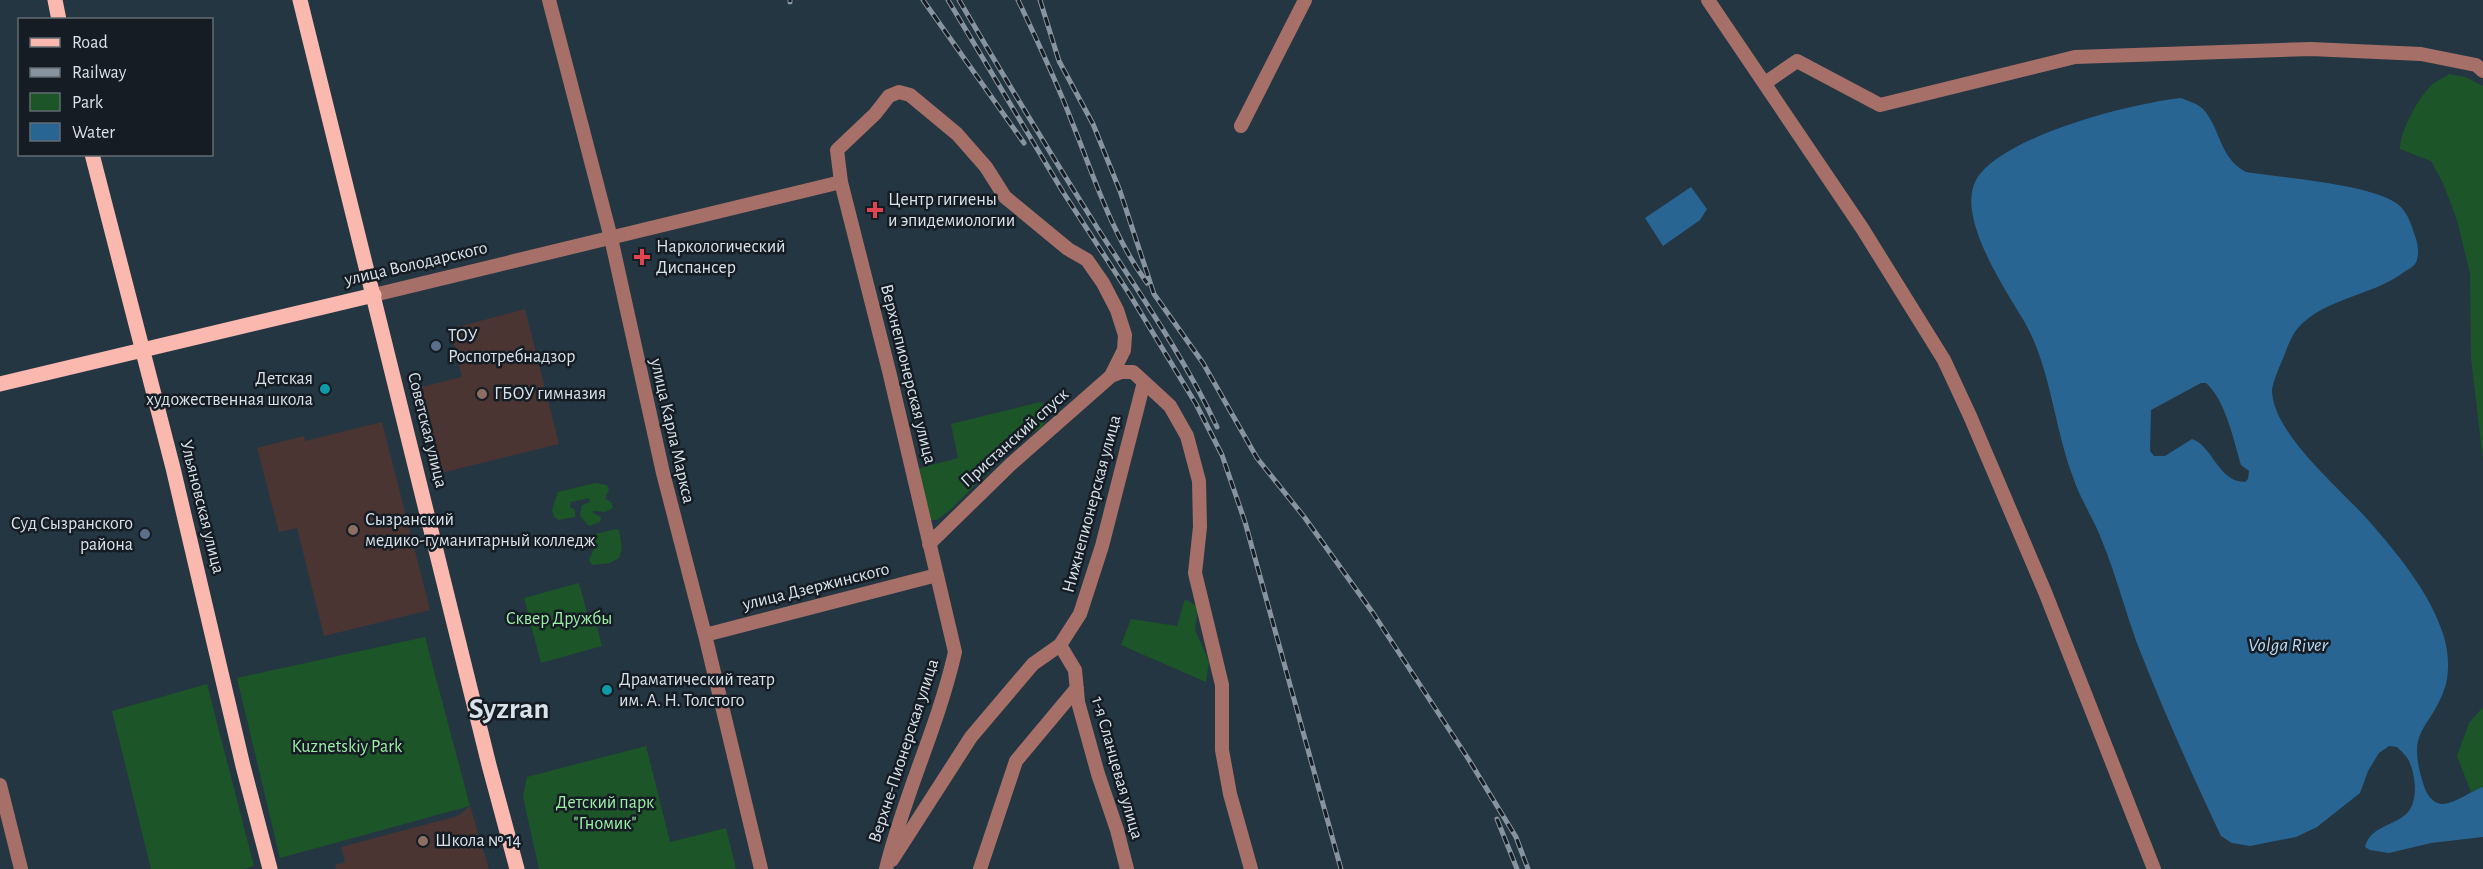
<svg xmlns="http://www.w3.org/2000/svg" width="2483" height="869" viewBox="0 0 2483 869" font-family="'Alegreya Sans',sans-serif">
<style>
.education{fill:#4a3533}
.green{fill:#1c5527}
.water{fill:#286593;fill-rule:evenodd}
.lines{fill:none;stroke-linecap:round;stroke-linejoin:round}
.minor{stroke:#a67068;stroke-width:14}
.major{stroke:#fbb8ae;stroke-width:15}
.rail-casing{stroke:#87949f;stroke-width:5}
.rail{stroke:#151c23;stroke-width:3;stroke-dasharray:9;stroke-linecap:butt}
.health-dot{fill:#e0444e;stroke:#151c23;stroke-width:2}
.service-dot{fill:#5c6f8a;stroke:#151c23;stroke-width:2}
.culture-dot{fill:#0f9aa8;stroke:#151c23;stroke-width:2}
.education-dot{fill:#8d6e63;stroke:#151c23;stroke-width:2}
.labels{text-anchor:middle;dominant-baseline:central;stroke-width:5;stroke-linejoin:round;paint-order:stroke}
.poi-label{font-size:18px;fill:#d8e2eb;stroke:#151c23;text-anchor:start}
.street-label{font-size:18px;fill:#d8e2eb;stroke:#151c23}
.park-label{font-size:18px;fill:#9defa7;stroke:#151c23}
.water-label{font-size:20px;font-style:italic;fill:#badaf5;stroke:#151c23}
.town-label{font-size:30px;font-weight:bold;fill:#d8e2eb;stroke:#151c23}
</style>
<rect width="100%" height="100%" fill="#253643"/>
<path class="education" d="M 525,309 L 559,444 L 437,474 L 417,388 L 462,377 L 450,329 Z
M 382,422 L 430,610 L 324,636 L 297,528 L 279,532 L 257,448 L 304,436 L 305,441 Z
M 470,806 L 489,869 L 336,869 L 335,865 L 345,862 L 341,847 L 458,816 Z"/>
<path class="green" d="M 2449,74 L 2465,77 L 2483,86 L 2483,460 L 2471,358 L 2470,273 L 2457,220 L 2443,183 L 2431,161 L 2400,149 C 2400,132 2417,100 2429,88 C 2434,82 2443,78 2449,74 Z
M 1040,402 L 1048,406 L 1050,414 L 1042,428 L 1026,435 L 950,510 L 937,520 L 929,520 L 916,469 L 958,458 L 951,424 Z
M 595,483 L 607,485 L 609,490 L 605,498 L 612,503 L 613,508 L 605,512 L 593,511 L 593,513 L 601,517 L 600,522 L 589,526 L 580,516 L 582,505 L 590,502 L 589,498 L 571,502 L 570,507 L 575,510 L 575,517 L 559,520 L 554,517 L 552,510 L 558,492 Z
M 616,529 L 619,530 L 622,549 L 619,558 L 610,563 L 592,565 L 589,560 L 596,544 L 592,535 Z
M 579,583 L 588,616 L 594,615 L 602,646 L 541,663 L 524,598 Z
M 1185,599 L 1198,607 L 1195,630 L 1209,661 L 1206,682 L 1121,645 L 1131,619 L 1177,626 Z
M 425,637 L 470,806 L 280,858 L 237,678 Z
M 207,684 L 254,866 L 242,869 L 151,869 L 112,711 Z
M 2483,707 L 2483,787 L 2471,792 L 2457,756 L 2469,723 Z
M 646,746 L 670,842 L 726,828 L 736,869 L 539,869 L 523,797 L 527,777 Z"/>
<path class="water" d="M 2181,98 C 2188,101 2197,103 2203,109 C 2221,129 2219,158 2246,172 C 2282,178 2375,184 2400,206 C 2408,214 2412,226 2415,236 C 2418,243 2420,257 2415,264 C 2413,267 2407,270 2404,272 C 2373,296 2324,298 2298,328 C 2290,337 2286,352 2281,363 C 2278,370 2273,382 2272,390 C 2272,433 2341,489 2368,520 C 2396,552 2428,590 2442,631 C 2448,647 2450,667 2446,684 C 2432,731 2404,726 2424,786 C 2426,794 2434,805 2443,804 C 2456,803 2471,791 2483,787 L 2483,837 L 2431,843 L 2389,853 L 2370,850 L 2365,847 C 2371,826 2391,827 2405,815 C 2419,804 2416,776 2409,761 C 2407,756 2401,751 2397,747 L 2389,746 L 2379,753 L 2368,771 L 2360,793 L 2317,827 L 2296,837 L 2250,846 L 2232,843 L 2221,836 C 2192,775 2165,714 2140,651 C 2126,615 2117,577 2102,541 C 2094,519 2080,499 2073,477 C 2054,427 2051,368 2024,321 C 2005,289 1956,217 1976,180 C 2001,136 2133,103 2181,98 ZM 2201,383 L 2206,383 C 2225,399 2234,441 2241,465 L 2249,471 L 2248,479 L 2245,482 C 2218,482 2213,446 2192,439 L 2165,456 L 2154,456 L 2150,451 L 2151,410 Z
M 1691,187 L 1707,209 L 1700,220 L 1663,246 L 1645,218 Z"/>
<g class="lines">
<path class="minor" d="M 549,0 L 611,238 L 663,473 L 706,639 L 761,869
M 1708,0 L 1862,228 L 1944,360 L 1970,416 L 2045,592 L 2154,869
M 1765,83 L 1797,61 L 1880,105 L 2075,57 L 2311,49 L 2421,54 L 2476,65 L 2483,71
M 1241,126 L 1305,0
M 374,295 L 841,182
M 1144,382 L 1170,406 L 1187,436 L 1199,481 L 1200,527 L 1195,573 L 1222,685 L 1222,750 L 1230,794 L 1251,869
M 705,635 L 937,575
M 1060,645 L 1075,670 L 1078,702 L 1098,774 L 1117,830 L 1127,869
M 0,785 L 21,869
M 892,860 L 971,737 L 1033,664 L 1060,645 L 1080,614 L 1102,546 L 1144,382 L 1133,372 L 1121,372 L 1111,376 L 1011,464 L 929,544
M 886,869 C 904,795 938,727 955,652 L 889,371 L 841,182 L 837,150 L 875,114 L 889,96 L 899,92 L 910,95 L 957,134 L 986,167 L 1005,197 L 1068,249 L 1087,260 L 1103,283 L 1117,310 L 1125,335 L 1124,350 L 1111,376
M 980,869 L 1016,761 L 1077,688"/>
<path class="major" d="M 55,0 L 59,20
M 300,0 L 489,765 L 517,869
M 92,154 L 173,468 L 243,766 L 270,869
M 0,384 L 374,295"/>
<g class="rail-casing">
<path id="rail" d="M 790,0 L 790,2
M 923,0 L 1024,143
M 948,0 L 1063,192 L 1130,295 L 1196,404 L 1222,455 L 1245,522 L 1341,869
M 959,0 C 1004,77 1050,153 1098,229 C 1140,294 1184,357 1217,427
M 1018,0 C 1037,40 1056,80 1072,122 C 1094,177 1112,235 1147,283
M 1040,0 L 1059,61 L 1093,124 L 1120,191 L 1154,294 L 1203,363 L 1257,458 L 1305,518 L 1373,613 L 1469,760 L 1516,837 L 1528,869
M 1497,819 L 1517,869"/>
</g>
<use href="#rail" class="rail"/>
</g>
<g class="health-dot">
<path d="M872 201h6v6h6v6h-6v6h-6v-6h-6v-6h6z"/>
<path d="M639 248h6v6h6v6h-6v6h-6v-6h-6v-6h6z"/>
</g>
<g class="service-dot">
<circle cx="436" cy="346" r="6"/>
<circle cx="145" cy="534" r="6"/>
</g>
<g class="culture-dot">
<circle cx="325" cy="389" r="6"/>
<circle cx="607" cy="690" r="6"/>
</g>
<g class="education-dot">
<circle cx="482" cy="394" r="6"/>
<circle cx="353" cy="530" r="6"/>
<circle cx="423" cy="841" r="6"/>
</g>
<g class="labels">
<g class="poi-label">
<text x="888" y="200">Центр гигиены<tspan x="888" dy="21">и эпидемиологии</tspan></text>
<text x="656" y="247">Наркологический<tspan x="656" dy="21">Диспансер</tspan></text>
<text x="448" y="336">ТОУ<tspan x="448" dy="21">Роспотребнадзор</tspan></text>
<text x="313" y="379" text-anchor="end">Детская<tspan x="313" dy="21">художественная школа</tspan></text>
<text x="494" y="394">ГБОУ гимназия</text>
<text x="365" y="520">Сызранский<tspan x="365" dy="21">медико-гуманитарный колледж</tspan></text>
<text x="133" y="524" text-anchor="end">Суд Сызранского<tspan x="133" dy="21">района</tspan></text>
<text x="619" y="680">Драматический театр<tspan x="619" dy="21">им. А. Н. Толстого</tspan></text>
<text x="435" y="841">Школа № 14</text>
</g>
<g class="street-label">
<text transform="translate(416 264) rotate(-13)">улица Володарского</text>
<text transform="translate(908 374) rotate(76)">Верхнепионерская улица</text>
<text transform="translate(427 430) rotate(76)">Советская улица</text>
<text transform="translate(672 431) rotate(77)">улица Карла Маркса</text>
<text transform="translate(1015 438) rotate(-42)">Пристанский спуск</text>
<text transform="translate(1092 504) rotate(-75)">Нижнепионерская улица</text>
<text transform="translate(202 507) rotate(76)">Ульяновская улица</text>
<text transform="translate(816 587) rotate(-14)">улица Дзержинского</text>
<text transform="translate(904 751) rotate(-72)">Верхне-Пионерская улица</text>
<text transform="translate(1117 768) rotate(74)">1-я Сланцевая улица</text>
</g>
<g class="park-label">
<text x="559" y="619">Сквер Дружбы</text>
<text x="347" y="747">Kuznetskiy Park</text>
<text x="605" y="803">Детский парк<tspan x="605" dy="21">"Гномик"</tspan></text>
</g>
<g class="water-label">
<text x="2288" y="645">Volga River</text>
</g>
<g class="town-label">
<text x="509" y="709">Syzran</text>
</g>
</g>
<rect x="18" y="18" width="195" height="138" fill="#151c23" stroke="#636b73" stroke-width="1.5"/>
<rect x="30" y="38" width="30" height="9" fill="#fbb8ae" stroke="#636b73" stroke-width="1.5"/>
<text x="72" y="48" font-size="18" fill="#d8e2eb">Road</text>
<rect x="30" y="68" width="30" height="9" fill="#87949f" stroke="#636b73" stroke-width="1.5"/>
<text x="72" y="78" font-size="18" fill="#d8e2eb">Railway</text>
<rect x="30" y="93" width="30" height="18" fill="#1c5527" stroke="#636b73" stroke-width="1.5"/>
<text x="72" y="108" font-size="18" fill="#d8e2eb">Park</text>
<rect x="30" y="123" width="30" height="18" fill="#286593" stroke="#636b73" stroke-width="1.5"/>
<text x="72" y="138" font-size="18" fill="#d8e2eb">Water</text>
</svg>
